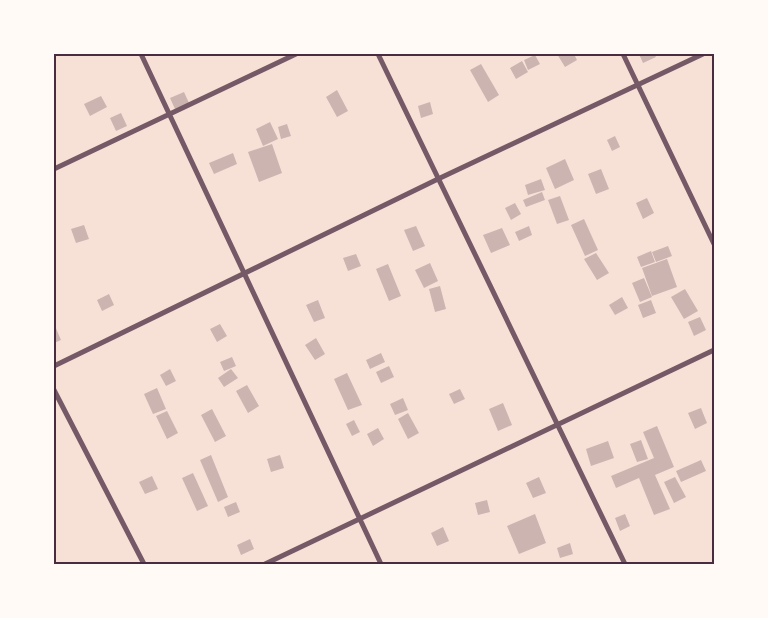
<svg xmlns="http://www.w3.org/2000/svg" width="768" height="618" viewBox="0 0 768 618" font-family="Figtree,sans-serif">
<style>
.building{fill:#ccb4b1}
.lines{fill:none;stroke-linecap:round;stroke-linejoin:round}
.minor{stroke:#755966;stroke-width:5}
.neatline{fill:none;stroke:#4a2c40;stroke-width:2}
</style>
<rect width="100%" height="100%" fill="#f7e1d7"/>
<path class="building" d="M 557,54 L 574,54 L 577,60 L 565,67 Z
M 639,54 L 654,54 L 656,57 L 643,63 Z
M 535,55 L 540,64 L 528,70 L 524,60 Z
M 522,61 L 528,72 L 516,79 L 510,68 Z
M 481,64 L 499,95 L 488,102 L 470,70 Z
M 337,90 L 348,111 L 337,117 L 326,97 Z
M 184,92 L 189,103 L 175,109 L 170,98 Z
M 101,96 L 107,107 L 90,116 L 84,104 Z
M 430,102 L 433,114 L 421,118 L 418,106 Z
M 121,113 L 127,126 L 116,131 L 110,118 Z
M 270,122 L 278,139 L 263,146 L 256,129 Z
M 287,124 L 291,136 L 281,139 L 278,127 Z
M 615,136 L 620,147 L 612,151 L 607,140 Z
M 272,144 L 282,173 L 259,182 L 248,152 Z
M 233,153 L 237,164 L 214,174 L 209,163 Z
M 565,159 L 574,180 L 555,189 L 546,168 Z
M 601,169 L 609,189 L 596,194 L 588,174 Z
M 541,179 L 545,190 L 528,195 L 525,185 Z
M 542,192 L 545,200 L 526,207 L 523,200 Z
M 560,196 L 569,220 L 557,224 L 548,200 Z
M 647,198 L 654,213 L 643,219 L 636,203 Z
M 515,203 L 521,214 L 511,220 L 505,208 Z
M 584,219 L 598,250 L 585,256 L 571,225 Z
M 84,225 L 89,239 L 76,243 L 71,229 Z
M 416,226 L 425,246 L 413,251 L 404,230 Z
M 529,226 L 532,235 L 519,241 L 515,232 Z
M 502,228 L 510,245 L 491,253 L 483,235 Z
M 668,246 L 672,256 L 656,262 L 652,252 Z
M 651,251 L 655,262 L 641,267 L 637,257 Z
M 596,253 L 609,273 L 597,280 L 584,259 Z
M 356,254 L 361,266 L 348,271 L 343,258 Z
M 667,259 L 677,287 L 652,296 L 642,268 Z
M 430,263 L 438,281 L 424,288 L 415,270 Z
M 388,264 L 401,296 L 389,301 L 376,269 Z
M 644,278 L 652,297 L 640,302 L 632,283 Z
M 440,286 L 446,309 L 435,312 L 429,289 Z
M 685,289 L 698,311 L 684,319 L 671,297 Z
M 109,294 L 114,305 L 102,311 L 97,300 Z
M 622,297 L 628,308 L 615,315 L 609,305 Z
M 318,300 L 325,318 L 314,322 L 306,305 Z
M 651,300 L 656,313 L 643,318 L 638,305 Z
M 700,317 L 706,330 L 694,336 L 688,322 Z
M 220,324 L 227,336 L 217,342 L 210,329 Z
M 55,326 L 61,340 L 54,343 L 54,327 Z
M 316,338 L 325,354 L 315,360 L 305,345 Z
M 381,353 L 385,362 L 370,369 L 366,360 Z
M 232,357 L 236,366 L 224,371 L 220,362 Z
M 389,366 L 394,377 L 381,383 L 376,372 Z
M 170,369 L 176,381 L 166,386 L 160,375 Z
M 231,369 L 238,378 L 224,387 L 218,378 Z
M 347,373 L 362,405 L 348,410 L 334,379 Z
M 247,385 L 259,406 L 248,413 L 236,391 Z
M 157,388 L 166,409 L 153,414 L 144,394 Z
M 460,389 L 465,399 L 454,404 L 449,394 Z
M 403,398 L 408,410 L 395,415 L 390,404 Z
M 503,403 L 512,425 L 498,431 L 489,409 Z
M 701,408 L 707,423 L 695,429 L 688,413 Z
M 212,409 L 226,436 L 215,442 L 201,415 Z
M 167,411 L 178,433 L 167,439 L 156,416 Z
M 408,413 L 419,433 L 408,439 L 398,419 Z
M 354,420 L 360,432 L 352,436 L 346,424 Z
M 657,426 L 674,467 L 655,475 L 670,509 L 654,515 L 639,478 L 616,488 L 611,476 L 654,458 L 643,432 Z
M 378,428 L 384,439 L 373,446 L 367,434 Z
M 641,440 L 648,459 L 637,462 L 630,444 Z
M 608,441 L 614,458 L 591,466 L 586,449 Z
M 211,455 L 228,497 L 218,502 L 200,460 Z
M 280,455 L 284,468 L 271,472 L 267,459 Z
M 701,460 L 706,471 L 681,482 L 676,471 Z
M 193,473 L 208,506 L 197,511 L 182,478 Z
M 152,476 L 158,489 L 145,494 L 139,482 Z
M 539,477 L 546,493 L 533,498 L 526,483 Z
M 675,477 L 686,497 L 674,503 L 664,482 Z
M 487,500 L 490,512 L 478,515 L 475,503 Z
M 236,502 L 240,512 L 228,517 L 224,507 Z
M 535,514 L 546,543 L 519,554 L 507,526 Z
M 625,514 L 630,526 L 620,531 L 615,518 Z
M 443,527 L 449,541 L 437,546 L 431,533 Z
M 250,539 L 254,549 L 241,555 L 237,545 Z
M 570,543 L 573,554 L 560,558 L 557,548 Z"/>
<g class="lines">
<path class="minor" d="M 141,54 L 381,564
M 378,54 L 625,564
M 623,54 L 714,244
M 54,169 L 296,54
M 54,366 L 438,179 L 703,54
M 54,390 L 144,564
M 265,564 L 714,350"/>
</g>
<rect width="768" height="618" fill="none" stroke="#fffaf5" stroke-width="110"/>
<rect x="55" y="55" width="658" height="508" class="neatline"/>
</svg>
